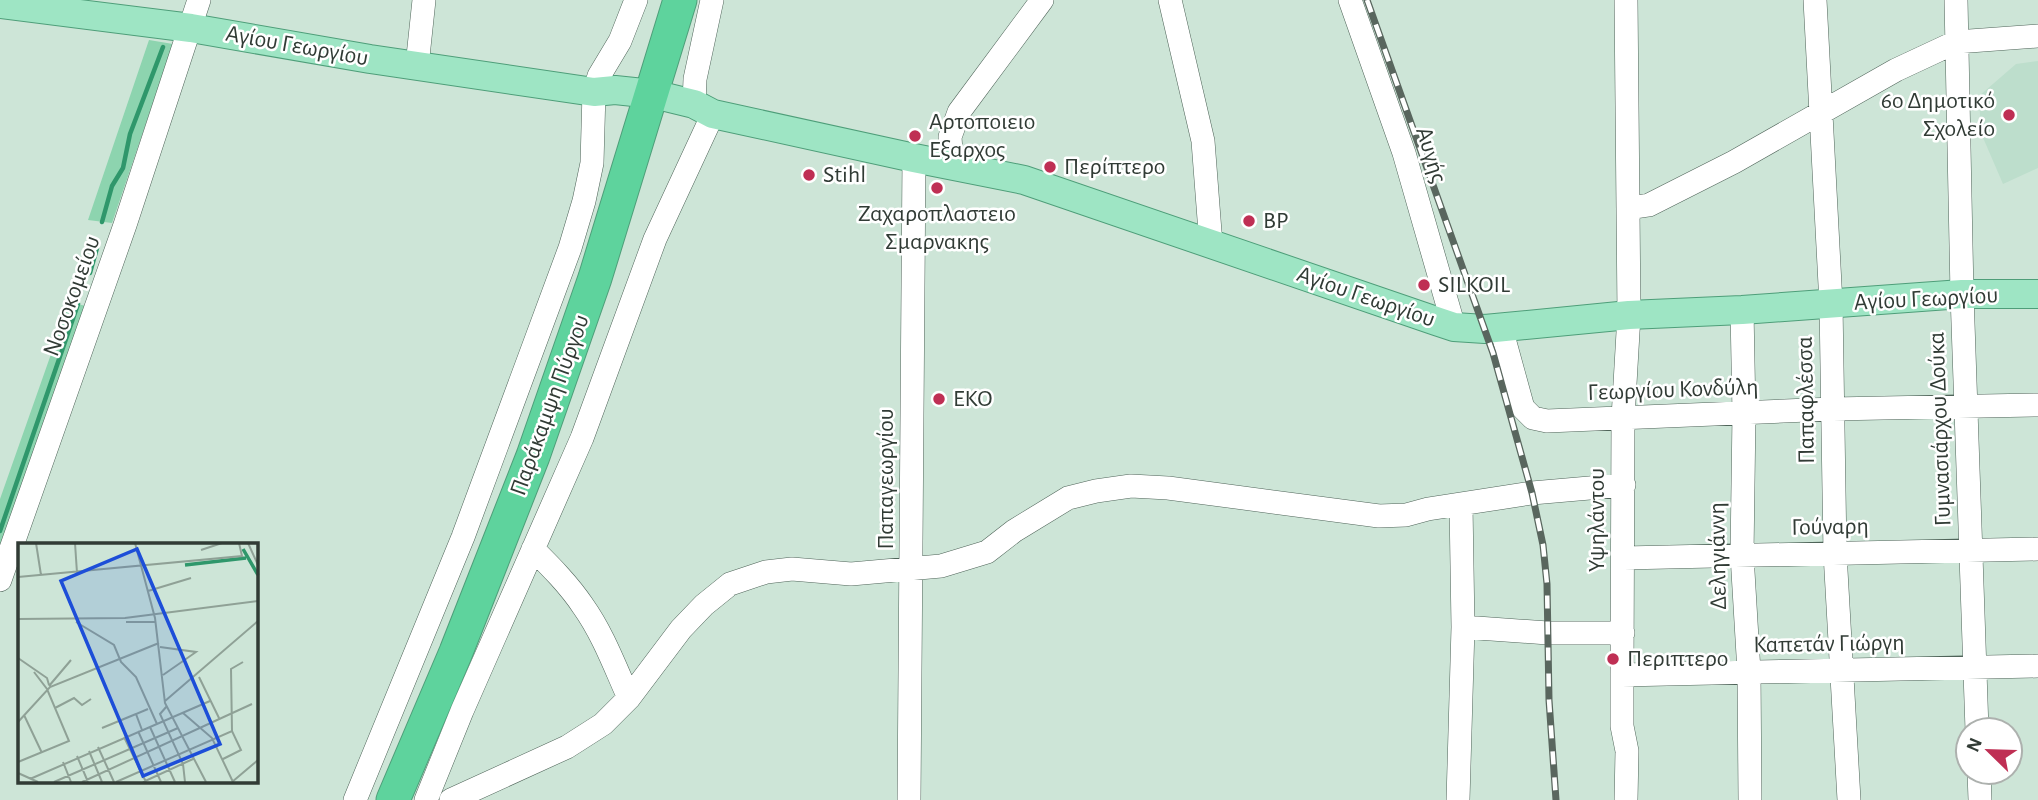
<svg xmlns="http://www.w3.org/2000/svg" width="2038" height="800" viewBox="0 0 2038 800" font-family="'Alegreya Sans',sans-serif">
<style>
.built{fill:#bddecc}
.green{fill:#8dd4af}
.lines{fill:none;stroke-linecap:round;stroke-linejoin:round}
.stream{stroke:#2f976b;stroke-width:4.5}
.minor-casing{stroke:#4f6459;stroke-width:24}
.major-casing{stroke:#4e9e79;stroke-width:30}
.highway-casing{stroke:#4e9e79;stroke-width:35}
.minor{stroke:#fff;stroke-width:23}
.major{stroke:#9ee5c4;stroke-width:28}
.highway{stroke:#5ed39d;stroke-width:33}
.rail-casing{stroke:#59665e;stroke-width:7}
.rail{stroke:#fff;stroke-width:4.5;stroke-dasharray:13;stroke-linecap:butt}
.poi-dot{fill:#bf2f54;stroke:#fff;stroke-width:2.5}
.labels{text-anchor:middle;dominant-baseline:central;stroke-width:5;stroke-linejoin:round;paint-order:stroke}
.street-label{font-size:24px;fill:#313b35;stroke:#fff}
.poi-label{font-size:24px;fill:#313b35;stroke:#fff;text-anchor:start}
.inset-river{fill:none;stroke:#2f976b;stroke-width:3.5}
.inset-road{fill:none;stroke:#8fa196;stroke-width:2}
.view{fill:#1d4ed8;fill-opacity:0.15;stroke:#1d4ed8;stroke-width:3.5}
.inset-edge{fill:none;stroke:#313b35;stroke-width:3.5}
</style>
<rect width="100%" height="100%" fill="#cde5d7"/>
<path class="built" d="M 2038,61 L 2038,168 L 2003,184 L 1981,133 L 1979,96 L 2016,64 Z"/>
<path class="green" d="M 149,40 L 173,44 L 112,223 L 88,220 Z
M 69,303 L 88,306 L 0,558 L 0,499 Z"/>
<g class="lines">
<path class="stream" d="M 102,222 L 112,186 L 123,168 L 130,134 L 163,47
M 90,273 L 97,248
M 0,531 L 78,304"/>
<g class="minor-casing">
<path id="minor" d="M 1170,0 L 1203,141 L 1211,245
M 1350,0 L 1404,153 L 1454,327
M 1626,0 L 1629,315 L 1623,418 L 1622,675 L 1622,726 L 1627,751 L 1626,800
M 1815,0 L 1831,304 L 1835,553 L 1849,800
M 1956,0 L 1962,294 L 1977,730
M 417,66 L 424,0
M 694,104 L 695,79 L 712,0
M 952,165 L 950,137 L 959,112 L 1042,0
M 1629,208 L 1649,205 L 1734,162 L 1896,70 L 1956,42 L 2038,36
M 1742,310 L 1744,414 L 1742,555 L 1749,672 L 1750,800
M 1501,328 L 1523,408 L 1533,418 L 1547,421 L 1833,409 L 2038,405
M 1461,505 L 1463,627 L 1548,633 L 1623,633
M 533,549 C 551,567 569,585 583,606 C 603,634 615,667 629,698
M 1624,558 L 2038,549
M 0,580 L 125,225 L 199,0
M 1622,675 L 2038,666
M 1979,772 L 1980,800
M 355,800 L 463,537 L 570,248 L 584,201 L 592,163 L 594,92 L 599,76 L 620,41 L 636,0
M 426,800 L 462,711 L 582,438 L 655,239 L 713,114
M 451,800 L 567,747 L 603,724 L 629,698 L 681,629 L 704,605 L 730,584 L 766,572 L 792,569 L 851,574 L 941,566 L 987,552 L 1014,531 L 1068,498 L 1096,491 L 1131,486 L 1168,488 L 1379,516 L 1406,515 L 1428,509 L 1532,493 L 1624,485
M 909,800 L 914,158
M 1458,800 L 1463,627"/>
</g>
<g class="major-casing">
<path id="major" d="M 0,4 L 191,28 L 370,59 L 594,92 L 615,90 L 653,94 L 694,104 L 713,114 L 914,158 L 1024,180 L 1436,321 L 1454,327 L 1485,329 L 1629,315 L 1742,310 L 1962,294 L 2038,294"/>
</g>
<g class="highway-casing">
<path id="highway" d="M 393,800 L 456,652 L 533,456 L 595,278 L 680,0"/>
</g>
<use href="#minor" class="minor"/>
<use href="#major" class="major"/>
<use href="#highway" class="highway"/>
<g class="rail-casing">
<path id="rail" d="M 1367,0 L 1493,353 L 1532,493 L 1543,545 L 1547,584 L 1549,700 L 1556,800"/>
</g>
<use href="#rail" class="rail"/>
</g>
<g class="poi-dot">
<circle cx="2009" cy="115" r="7"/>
<circle cx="915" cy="136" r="7"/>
<circle cx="1050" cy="167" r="7"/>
<circle cx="809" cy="175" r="7"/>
<circle cx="937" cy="188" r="7"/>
<circle cx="1249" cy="221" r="7"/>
<circle cx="1424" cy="285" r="7"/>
<circle cx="939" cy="399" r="7"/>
<circle cx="1613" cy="659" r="7"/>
</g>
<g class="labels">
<g class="street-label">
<text transform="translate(297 46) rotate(10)">Αγίου Γεωργίου</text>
<text transform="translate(1431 155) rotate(73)">Αυγής</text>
<text transform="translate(72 296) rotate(-70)">Νοσοκομείου</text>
<text transform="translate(1366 297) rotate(19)">Αγίου Γεωργίου</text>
<text transform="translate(1926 299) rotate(-3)">Αγίου Γεωργίου</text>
<text transform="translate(1673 390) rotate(-2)">Γεωργίου Κονδύλη</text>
<text transform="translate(1806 400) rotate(-91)">Παπαφλέσσα</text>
<text transform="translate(550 405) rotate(-70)">Παράκαμψη Πύργου</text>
<text transform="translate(1940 429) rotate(-92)">Γυμνασιάρχου Δούκα</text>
<text transform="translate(886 479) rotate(-90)">Παπαγεωργίου</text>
<text transform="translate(1597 520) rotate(-90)">Υψηλάντου</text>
<text transform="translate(1830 527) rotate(-1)">Γούναρη</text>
<text transform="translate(1718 556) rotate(-91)">Δεληγιάννη</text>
<text transform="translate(1829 644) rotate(-1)">Καπετάν Γιώργη</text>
</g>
<g class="poi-label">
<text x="1995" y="101" text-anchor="end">6ο Δημοτικό<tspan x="1995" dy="28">Σχολείο</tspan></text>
<text x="929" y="122">Αρτοποιειο<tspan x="929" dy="28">Εξαρχος</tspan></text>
<text x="1064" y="167">Περίπτερο</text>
<text x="823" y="175">Stihl</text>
<text x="937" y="214" text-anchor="middle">Ζαχαροπλαστειο<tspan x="937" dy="28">Σμαρνακης</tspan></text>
<text x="1263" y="221">BP</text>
<text x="1438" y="285">SILKOIL</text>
<text x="953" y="399">EKO</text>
<text x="1627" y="659">Περιπτερο</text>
</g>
</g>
<g transform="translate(18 543)">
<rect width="240" height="240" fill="#cde5d7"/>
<path class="inset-river" d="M 225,6 L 240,32M 167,22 L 228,15"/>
<path class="inset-road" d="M 18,0 L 23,32M 57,0 L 59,30M 117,0 L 137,75 L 147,160 L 188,239M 230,0 L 240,22M 183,7 L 204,0M 0,34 L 224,13 L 221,0M 130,48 L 173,35M 0,76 L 107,75 L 240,58M 58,79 L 96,102 L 103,119 L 118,134 L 139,181M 108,79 L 137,79M 142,104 L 178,109 L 145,132M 0,115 L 29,135 L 31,142M 181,134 L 201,175M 31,143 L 53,117M 147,158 L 240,78M 149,163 L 142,171 L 165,221 L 167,239M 37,165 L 56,155 L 64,162 L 73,156M 165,170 L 194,195 L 215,239M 6,172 L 24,210M 0,179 L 32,144 L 141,100M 132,184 L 157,239M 84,185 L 118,171M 124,187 L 118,171 L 130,166M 120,188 L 143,239M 214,188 L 213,126 L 225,119M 106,194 L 128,239M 80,204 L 96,239M 71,208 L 84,239M 59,213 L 70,239M 0,219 L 51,198 L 29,146 L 16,129M 45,219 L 53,239M 0,230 L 20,239M 12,236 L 192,158M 36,239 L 160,185M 64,239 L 234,161M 98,239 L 214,188 L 223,207 L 205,216M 125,239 L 175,216M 214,239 L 240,217"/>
<path class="view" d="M 119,6 L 202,201 L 125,233 L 43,38 Z"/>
<rect width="240" height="240" class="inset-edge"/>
</g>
<g transform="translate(1989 751) rotate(293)"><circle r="33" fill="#ffffff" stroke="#adb1ae" stroke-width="2"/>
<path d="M0-5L12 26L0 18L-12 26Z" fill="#bf2f54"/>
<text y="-10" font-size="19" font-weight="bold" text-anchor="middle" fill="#313b35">N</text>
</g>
</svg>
